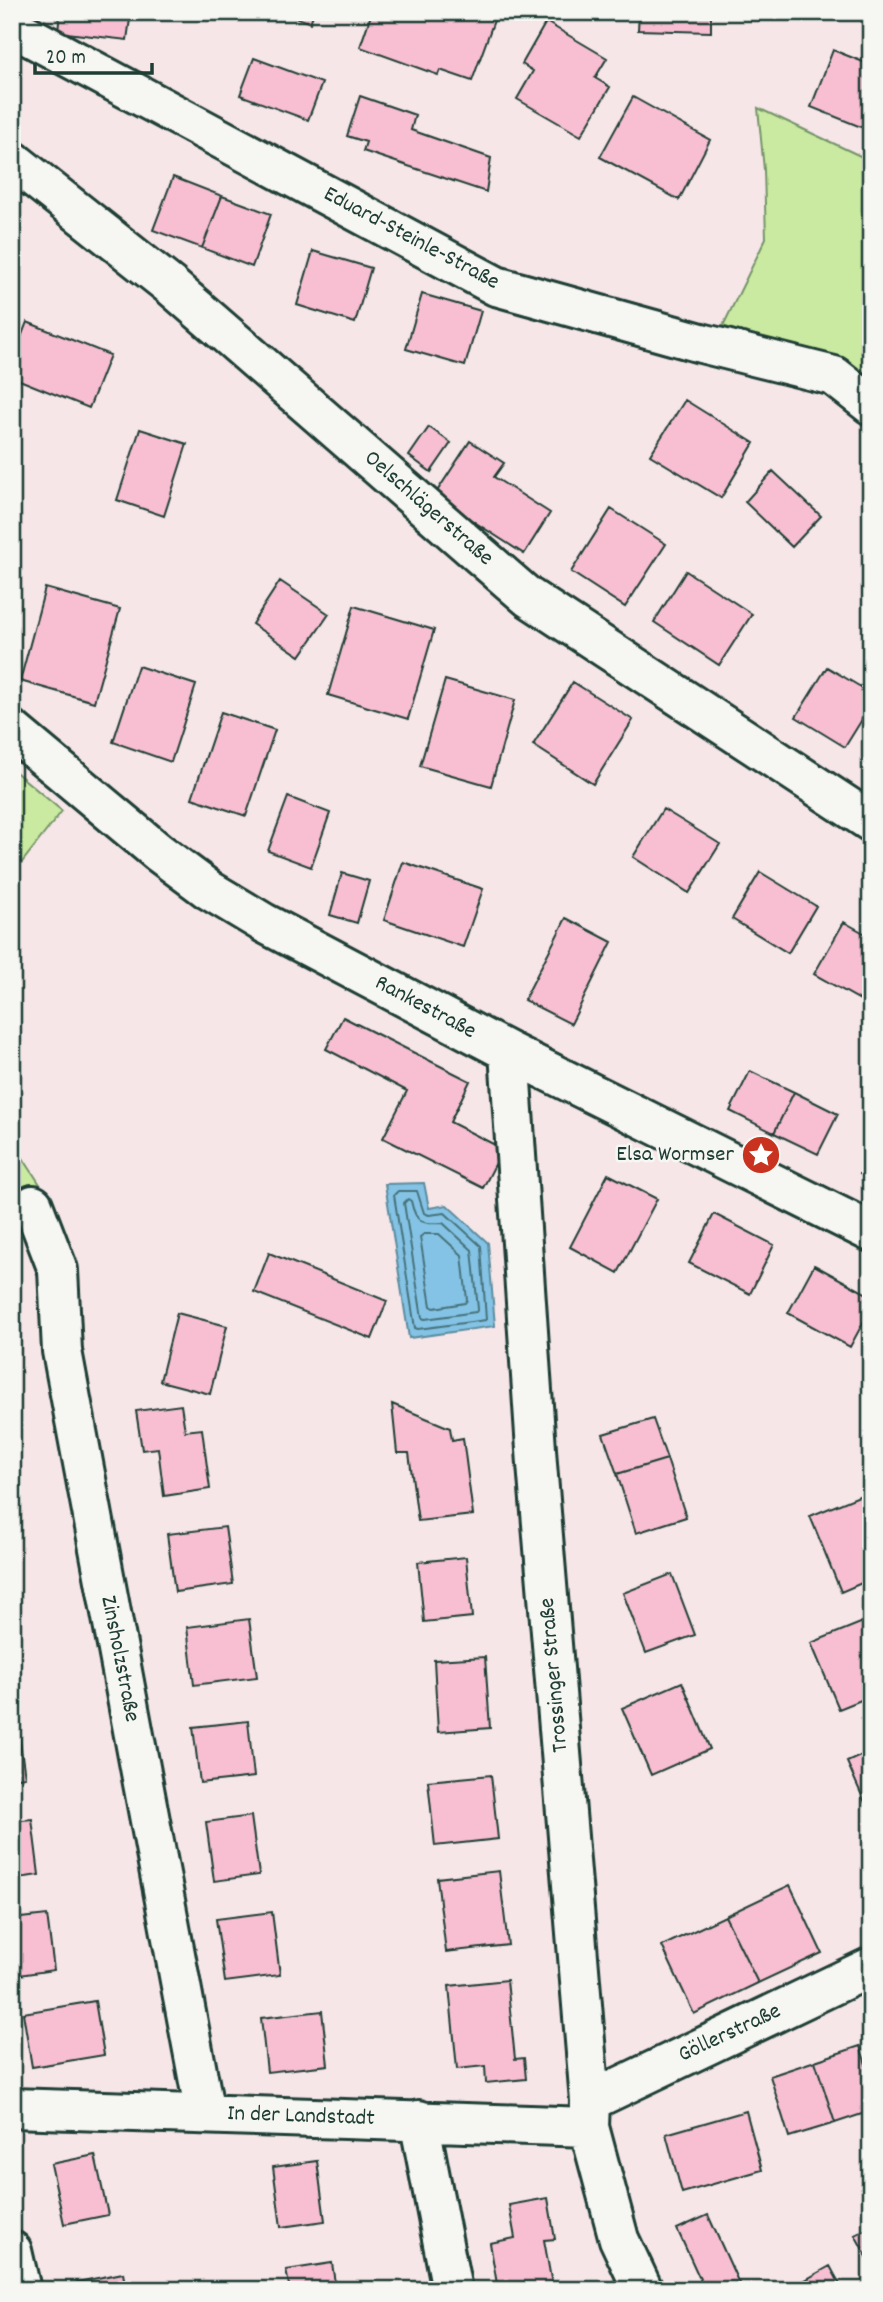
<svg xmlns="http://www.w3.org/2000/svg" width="883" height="2302" viewBox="0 0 883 2302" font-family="Dekko,sans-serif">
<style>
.green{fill:#caeaa1;stroke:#74946a;stroke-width:2}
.water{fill:#84c3e5;stroke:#5c8d9e;stroke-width:2}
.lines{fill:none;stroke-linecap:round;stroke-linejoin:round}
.shore{stroke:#47737b;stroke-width:2}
.building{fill:#f8bfd2;stroke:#1f3d34;stroke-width:2}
.minor-casing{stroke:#1f3d34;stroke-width:44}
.minor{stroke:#f6f6f2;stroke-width:38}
.labels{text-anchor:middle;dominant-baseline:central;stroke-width:5;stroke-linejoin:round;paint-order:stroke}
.street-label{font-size:23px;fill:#1f3d34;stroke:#f6f6f2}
.poi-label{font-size:23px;fill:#1f3d34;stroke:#f6f6f2;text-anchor:end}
</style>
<rect width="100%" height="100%" fill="#f7e6e8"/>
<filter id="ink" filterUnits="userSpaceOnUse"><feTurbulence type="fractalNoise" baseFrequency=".0143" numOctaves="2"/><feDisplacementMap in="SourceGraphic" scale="14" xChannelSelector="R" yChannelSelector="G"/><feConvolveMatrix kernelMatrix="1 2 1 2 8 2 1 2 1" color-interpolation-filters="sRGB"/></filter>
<g filter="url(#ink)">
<path class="green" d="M 758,108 L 871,161 L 871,376 L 723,326 L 766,238 L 764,170 Z
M 12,769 L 62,811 L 12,875 Z
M 12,1141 L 52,1203 L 12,1188 Z"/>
<path class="water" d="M 424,1183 L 429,1208 L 447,1205 L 488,1243 L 495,1326 L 409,1338 L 385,1184 Z"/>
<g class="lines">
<path class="shore" d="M 398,1191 L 417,1191 L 424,1213 L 429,1215 L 445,1213 L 481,1246 L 486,1320 L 418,1329 L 415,1328 L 394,1195 Z
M 408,1199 L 411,1201 C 416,1224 422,1224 443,1223 L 472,1250 L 478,1309 L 476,1312 L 425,1319 L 422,1318 L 404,1203 Z
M 424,1234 L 439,1234 L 462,1255 L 467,1300 L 465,1303 L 434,1308 L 431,1306 L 420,1237 Z"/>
</g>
<path class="building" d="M 60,12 L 131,12 L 127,40 L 58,32 Z
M 283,12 L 314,12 L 310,23 Z
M 372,12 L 497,12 L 472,81 L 440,70 L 438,75 L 360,47 Z
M 639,12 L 711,12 L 711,32 L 638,30 Z
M 546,22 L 607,58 L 595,78 L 610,87 L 581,136 L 517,99 L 533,71 L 522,64 Z
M 833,50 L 871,65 L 871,131 L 811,107 Z
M 254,58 L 322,83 L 308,120 L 240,95 Z
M 360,96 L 415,115 L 411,130 L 491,158 L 486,192 L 363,151 L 366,142 L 347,136 Z
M 633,97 L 710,140 L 679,200 L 600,157 Z
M 173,177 L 222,196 L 202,248 L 153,230 Z
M 222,196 L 271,214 L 252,267 L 202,248 Z
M 313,251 L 371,268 L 355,323 L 297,305 Z
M 422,294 L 481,311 L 465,366 L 406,349 Z
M 27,322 L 110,355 L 89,408 L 12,377 L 12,360 Z
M 685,400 L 754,443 L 721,498 L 650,455 Z
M 429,427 L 451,443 L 431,472 L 409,456 Z
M 140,429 L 187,444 L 164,516 L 117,500 Z
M 470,441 L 504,463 L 494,477 L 550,513 L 524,554 L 434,496 Z
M 773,471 L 821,516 L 792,547 L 745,502 Z
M 611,509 L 666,544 L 625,607 L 571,572 Z
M 686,571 L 752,614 L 719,665 L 654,622 Z
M 12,573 L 19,575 L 12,601 Z
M 280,581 L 329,614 L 300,656 L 252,624 Z
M 45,588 L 120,609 L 94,702 L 20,681 Z
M 354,606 L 434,630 L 408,719 L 328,695 Z
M 138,666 L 196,685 L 171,762 L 113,742 Z
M 827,667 L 871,693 L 871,705 L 845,747 L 796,717 Z
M 445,680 L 515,700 L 491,786 L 420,766 Z
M 573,682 L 633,720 L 593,784 L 533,745 Z
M 221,712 L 275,730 L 246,816 L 192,798 Z
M 288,797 L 330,813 L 311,867 L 268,851 Z
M 663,809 L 720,844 L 689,893 L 633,857 Z
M 403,862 L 483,889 L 463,947 L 384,920 Z
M 760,872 L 816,906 L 788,953 L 732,919 Z
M 342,873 L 369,881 L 357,923 L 330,915 Z
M 566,918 L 612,942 L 571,1024 L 524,1000 Z
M 844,922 L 871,937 L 871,1006 L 814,974 Z
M 343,1017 L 470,1081 L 450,1122 L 503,1149 L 483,1188 L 383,1138 L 407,1091 L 326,1049 Z
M 750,1071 L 794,1092 L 774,1133 L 730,1111 Z
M 794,1092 L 838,1114 L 818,1154 L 774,1133 Z
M 871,1152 L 871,1180 L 860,1174 Z
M 608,1174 L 657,1199 L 618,1273 L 570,1247 Z
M 714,1214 L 774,1245 L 750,1294 L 689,1263 Z
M 269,1253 L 387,1301 L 372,1339 L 254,1292 Z
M 814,1265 L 871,1296 L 871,1308 L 850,1347 L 788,1313 Z
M 177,1313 L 227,1326 L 210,1394 L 160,1381 Z
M 392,1404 L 450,1428 L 452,1440 L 463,1438 L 473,1515 L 418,1521 L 409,1453 L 397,1453 Z
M 181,1405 L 185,1431 L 202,1429 L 210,1489 L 164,1496 L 158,1448 L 142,1450 L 136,1411 Z
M 653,1419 L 667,1459 L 617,1474 L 603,1434 Z
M 667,1459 L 686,1517 L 636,1533 L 617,1474 Z
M 864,1494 L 871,1510 L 871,1579 L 841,1592 L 810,1516 Z
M 225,1527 L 233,1584 L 175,1592 L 167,1534 Z
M 466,1557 L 472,1617 L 424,1622 L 418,1562 Z
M 672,1574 L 695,1635 L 646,1653 L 623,1593 Z
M 249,1619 L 257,1677 L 194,1685 L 187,1627 Z
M 863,1622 L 871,1640 L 871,1696 L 839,1709 L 811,1643 Z
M 485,1657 L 490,1728 L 438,1732 L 434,1660 Z
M 682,1682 L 710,1749 L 651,1775 L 622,1708 Z
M 16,1714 L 25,1777 L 12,1779 L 12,1715 Z
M 248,1721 L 254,1777 L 200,1783 L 193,1727 Z
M 871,1751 L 871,1816 L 847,1762 Z
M 491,1775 L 498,1839 L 435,1846 L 428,1781 Z
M 251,1816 L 259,1875 L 214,1881 L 206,1822 Z
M 32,1819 L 39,1875 L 12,1879 L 12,1821 Z
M 499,1871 L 508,1945 L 446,1952 L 437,1878 Z
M 790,1885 L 822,1953 L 758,1983 L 725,1916 Z
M 272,1912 L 280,1975 L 225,1982 L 216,1919 Z
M 47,1915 L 54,1970 L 12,1976 L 12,1919 Z
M 725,1916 L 758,1983 L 694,2014 L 662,1946 Z
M 507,1980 L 515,2059 L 524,2058 L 526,2079 L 486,2083 L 485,2066 L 457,2069 L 449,1986 Z
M 95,2001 L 104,2055 L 32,2067 L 23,2013 Z
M 322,2011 L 328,2065 L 267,2072 L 261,2018 Z
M 860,2046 L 871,2080 L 871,2111 L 835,2123 L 815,2061 Z
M 815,2061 L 835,2123 L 789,2137 L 770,2076 Z
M 746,2111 L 762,2170 L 682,2193 L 666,2134 Z
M 95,2155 L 108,2215 L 64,2224 L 51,2164 Z
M 317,2161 L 325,2221 L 281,2227 L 273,2167 Z
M 548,2198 L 555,2239 L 544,2240 L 553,2290 L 498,2290 L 490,2243 L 515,2238 L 509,2205 Z
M 708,2215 L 742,2290 L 705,2290 L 677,2229 Z
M 871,2227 L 871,2264 L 855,2235 Z
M 332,2263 L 336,2290 L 290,2290 L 286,2270 Z
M 830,2266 L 843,2290 L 804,2290 L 800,2283 Z
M 123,2273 L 126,2290 L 79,2290 L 77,2282 Z
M 800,2283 L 804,2290 L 787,2290 Z"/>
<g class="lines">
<g class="minor-casing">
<path id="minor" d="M 12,27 L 496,286 L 701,343 L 834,376 L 871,405
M 12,160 L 171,286 L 528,597 L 871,822
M 12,730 L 158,852 L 209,890 L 264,923 L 509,1052 L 871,1232
M 509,1052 L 537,1464 L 590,2101 L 589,2127 L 619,2239 L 643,2290
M 33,1205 L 58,1270 L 62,1351 L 205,2114
M 590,2101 L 871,1967
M 12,2108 L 589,2127
M 419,2120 L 452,2290
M 12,2251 L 21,2290"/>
</g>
<use href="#minor" class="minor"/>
</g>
</g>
<defs>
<g id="sight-disc" transform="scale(2.0125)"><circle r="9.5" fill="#c8321e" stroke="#f6f6f2"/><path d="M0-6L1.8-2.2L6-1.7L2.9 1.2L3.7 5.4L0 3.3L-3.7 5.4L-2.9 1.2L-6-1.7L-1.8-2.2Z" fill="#fff"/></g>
</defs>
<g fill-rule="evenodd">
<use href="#sight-disc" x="761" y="1155"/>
</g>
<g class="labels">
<g class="street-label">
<text transform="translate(411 239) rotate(28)">Eduard-Steinle-Straße</text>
<text transform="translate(428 509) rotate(41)">Oelschlägerstraße</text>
<text transform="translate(425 1008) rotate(28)">Rankestraße</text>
<text transform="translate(119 1659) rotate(79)">Zinsholzstraße</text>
<text transform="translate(555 1675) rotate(-95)">Trossinger Straße</text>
<text transform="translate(730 2034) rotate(-25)">Göllerstraße</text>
<text transform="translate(301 2117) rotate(2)">In der Landstadt</text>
</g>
<g class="poi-label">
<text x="734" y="1155">Elsa Wormser</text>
</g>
</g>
<rect width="883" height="2302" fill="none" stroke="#f6f6f2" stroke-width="42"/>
<rect x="21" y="21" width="841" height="2260" fill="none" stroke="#1f3d34" stroke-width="2.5" filter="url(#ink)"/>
<path d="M35 63v10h117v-10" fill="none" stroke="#1f3d34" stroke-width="3.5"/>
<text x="46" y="63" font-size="21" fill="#1f3d34" stroke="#f6f6f2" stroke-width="5" paint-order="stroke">20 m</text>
</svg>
